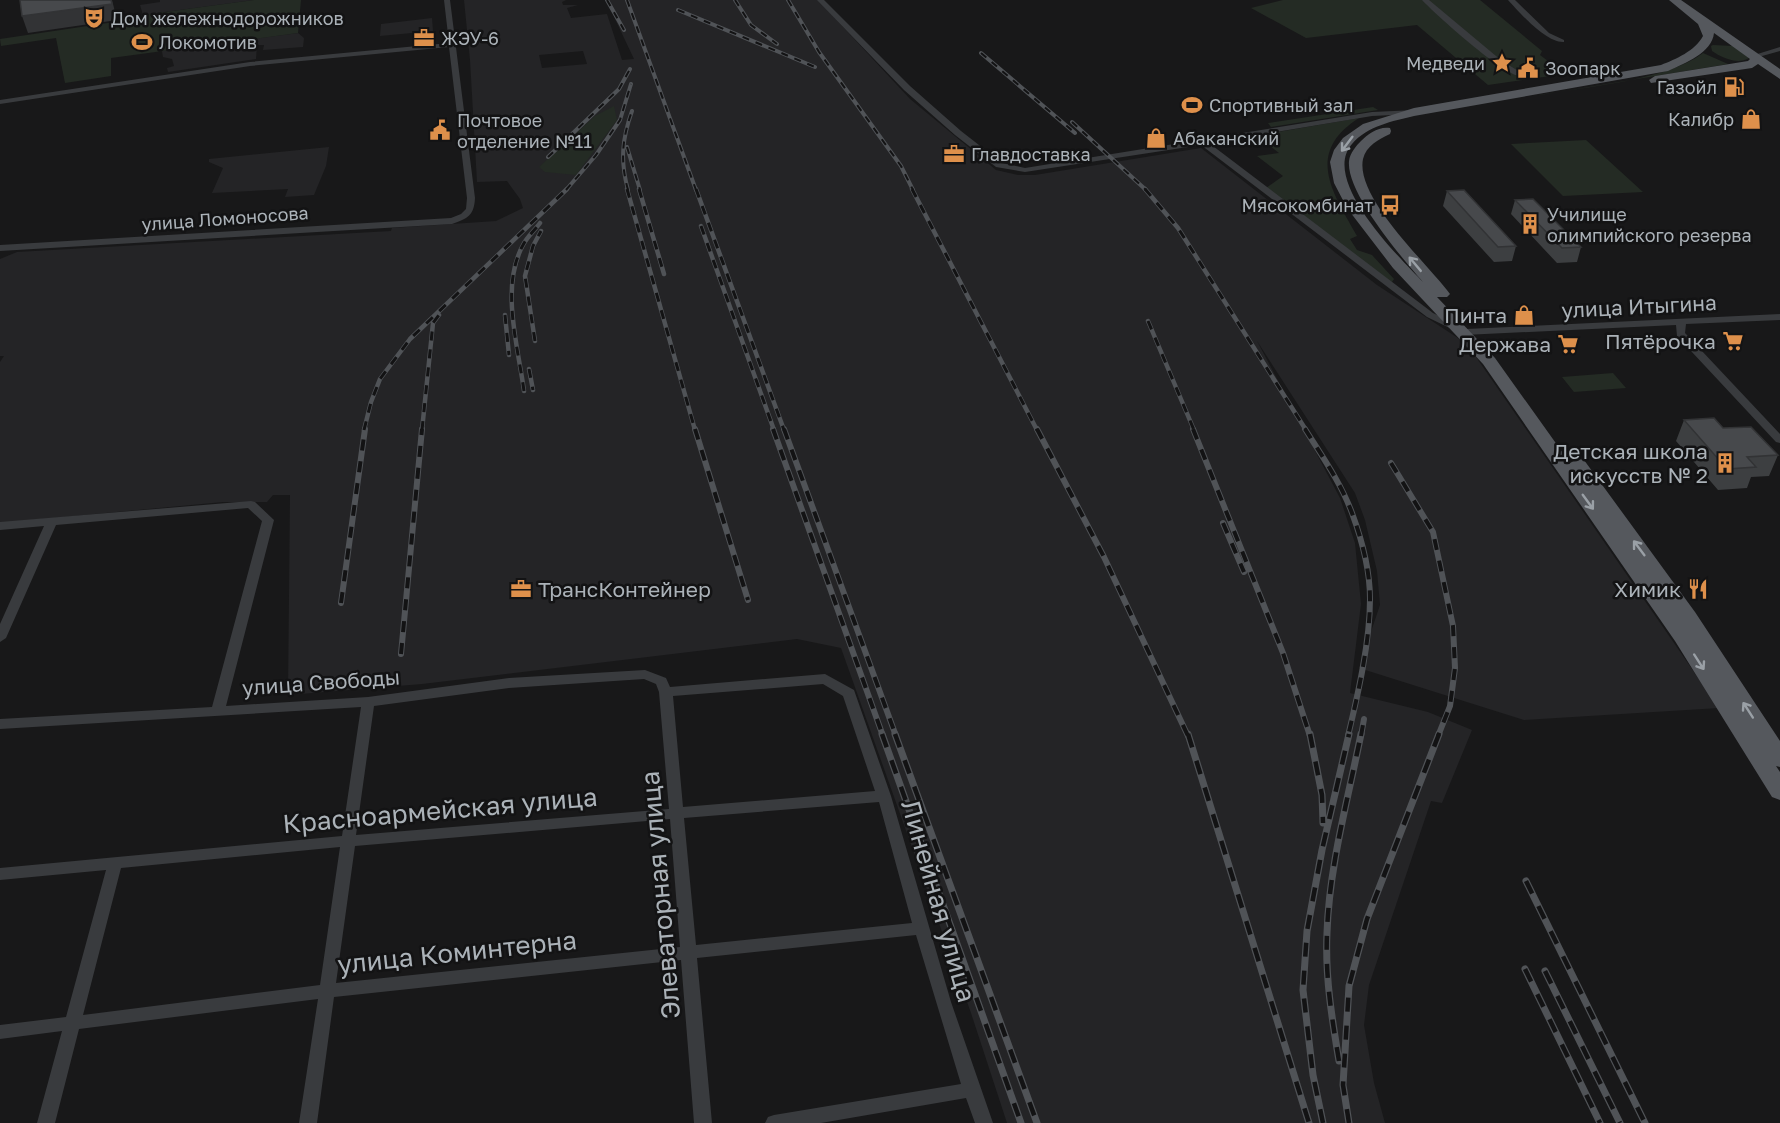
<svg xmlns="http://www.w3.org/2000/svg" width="1780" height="1123" viewBox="0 0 1780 1123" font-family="'Golos Text',sans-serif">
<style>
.built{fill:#242426;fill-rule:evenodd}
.green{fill:#242b24}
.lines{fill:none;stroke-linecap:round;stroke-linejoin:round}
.street{fill:#393b3e;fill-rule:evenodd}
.primary{fill:#55585d;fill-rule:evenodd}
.rail-far3-casing{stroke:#505357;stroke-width:4}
.rail-far2-casing{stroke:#505357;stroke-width:4.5}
.rail-far1-casing{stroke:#505357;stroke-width:6}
.rail-casing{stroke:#505357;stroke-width:7}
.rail-far3{stroke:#131314;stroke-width:2;stroke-dasharray:7;stroke-linecap:butt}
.rail-far2{stroke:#131314;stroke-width:3;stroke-dasharray:9;stroke-linecap:butt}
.rail-far1{stroke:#131314;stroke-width:4;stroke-dasharray:11;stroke-linecap:butt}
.rail{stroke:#131314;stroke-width:4.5;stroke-dasharray:14;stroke-linecap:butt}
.wall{fill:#3d3f41}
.shaded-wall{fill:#323335}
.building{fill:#47494c;stroke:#323335;stroke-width:1.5}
.oneway{stroke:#9aa0a6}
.labels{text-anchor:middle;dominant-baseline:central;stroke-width:5;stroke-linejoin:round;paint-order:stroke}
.far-poi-label{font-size:18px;fill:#abb2b8;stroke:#131314;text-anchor:start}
.far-street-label{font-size:18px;fill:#abb2b8;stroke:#131314}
.street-label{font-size:21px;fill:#abb2b8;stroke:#131314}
.poi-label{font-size:21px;fill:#abb2b8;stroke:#131314;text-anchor:end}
.near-street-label{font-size:26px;fill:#abb2b8;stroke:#131314}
</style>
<rect width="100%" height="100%" fill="#181819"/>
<path class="built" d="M 160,0 L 254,0 L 143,15 L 140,5 L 160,2 Z
M 464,0 L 566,0 L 562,2 L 563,5 L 578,5 L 567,8 L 571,18 L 607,14 L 622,60 L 634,59 L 606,0 L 818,0 L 910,99 L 996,170 L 1018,175 L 1035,175 L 1201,148 L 1377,285 L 1467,344 L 1719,708 L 1524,720 L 1359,668 L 1380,605 L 1377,571 L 1365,520 L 1355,493 L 1257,341 L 1340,498 L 1355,543 L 1361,604 L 1350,693 L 1428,712 L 1472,730 L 1442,803 L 1431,801 L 1369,985 L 1364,1025 L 1374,1083 L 1385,1123 L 1007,1123 L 971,1013 L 841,648 L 797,639 L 422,684 L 288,695 L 290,495 L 273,495 L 267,502 L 223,502 L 0,523 L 0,362 L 4,356 L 0,356 L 0,259 L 17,252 L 391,231 L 392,228 L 496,221 L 523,208 L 520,199 L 507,181 L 477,182 L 470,60 ZM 583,51 L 587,64 L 542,68 L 539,55 Z
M 432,18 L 433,31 L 380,36 L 381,24 Z
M 298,33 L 304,38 L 303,47 L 263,50 L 264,45 L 257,45 L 256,59 L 168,72 L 167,68 L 174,66 L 172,59 L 163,57 L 162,51 Z
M 329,147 L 326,166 L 314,195 L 285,197 L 288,189 L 212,193 L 223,168 L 209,162 L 209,159 Z"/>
<path class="green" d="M 254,0 L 301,0 L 298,33 L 111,58 L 111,76 L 65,83 L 56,38 L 1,46 L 0,39 L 128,20 L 128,17 Z
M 1283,0 L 1480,0 L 1542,51 L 1540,55 L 1565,74 L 1488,85 L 1417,25 L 1306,38 L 1251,8 Z
M 1713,45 L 1733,46 L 1749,58 C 1738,65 1722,58 1712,51 L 1711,46 Z
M 1703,53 L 1728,64 L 1534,96 C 1581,87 1667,81 1703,53 Z
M 614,106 L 617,120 L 576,175 L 545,172 L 539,167 L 595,116 Z
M 1373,107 L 1378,110 L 1271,127 L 1268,123 Z
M 1359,118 C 1304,153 1333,193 1357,236 L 1350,239 L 1357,250 L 1372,255 L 1394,279 L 1392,282 L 1388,281 L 1266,188 L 1283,176 L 1257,156 L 1279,153 L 1266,143 L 1268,139 L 1278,132 Z
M 1586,140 L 1643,192 L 1563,196 L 1511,144 Z
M 1613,373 L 1626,388 L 1574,392 L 1562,377 Z"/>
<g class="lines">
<path class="street" d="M 444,0 L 450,0 L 475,198 C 474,216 468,218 452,224 L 0,251 L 0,245 L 451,218 L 461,214 L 466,209 L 467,198 L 449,47 L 250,66 L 0,104 L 0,100 L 250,62 L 449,43 Z
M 817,0 L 824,0 L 910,86 L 961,131 L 1002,163 L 1025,168 L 1372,112 L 1416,110 L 1417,112 L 1413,114 L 1372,116 L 1209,143 L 1433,313 L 1466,329 L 1780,314 L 1780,320 L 1686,324 L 1685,333 L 1780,434 L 1780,443 L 1776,442 L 1677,336 L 1676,325 L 1464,335 L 1427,317 L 1201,145 L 1025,172 L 996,167 L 955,135 L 904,90 Z
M 1422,0 L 1429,0 L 1502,61 L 1520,72 L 1520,76 C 1504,76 1435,14 1422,0 Z
M 1508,0 L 1515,0 L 1549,33 L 1564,40 L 1564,42 C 1546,43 1520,13 1508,0 Z
M 1780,47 L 1780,51 L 1755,58 L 1751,56 Z
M 251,501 L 255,502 L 274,520 L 226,706 L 368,697 L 509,678 L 645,670 L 666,678 L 670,687 L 825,674 L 854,690 L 891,796 L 951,1002 L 993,1123 L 975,1123 L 966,1098 L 821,1123 L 765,1123 L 768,1117 L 774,1115 L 961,1084 L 916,935 L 697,958 L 712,1123 L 694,1123 L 681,960 L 334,997 L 317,1123 L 299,1123 L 318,999 L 79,1029 L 55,1123 L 37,1123 L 62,1031 L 0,1039 L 0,1025 L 66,1017 L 106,870 L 0,880 L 0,868 L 342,836 L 361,707 L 0,729 L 0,719 L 212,707 L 262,521 L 248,508 L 56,525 L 6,638 L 0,642 L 0,624 L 44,526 L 0,530 L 0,522 ZM 644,679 L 656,684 L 659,692 L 669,809 L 356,835 L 374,706 L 509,688 ZM 823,684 L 843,696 L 875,791 L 683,807 L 673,696 ZM 879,802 L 912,923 L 696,945 L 684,818 ZM 670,819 L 680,947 L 336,983 L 355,846 ZM 340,847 L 320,985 L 83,1015 L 121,868 Z"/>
<path class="primary" d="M 1669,0 L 1681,0 L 1780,69 L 1780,79 L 1758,64 L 1752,68 L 1651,83 L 1649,80 L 1655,76 L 1748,61 L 1750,59 L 1714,33 C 1712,53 1685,63 1668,71 L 1414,116 C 1393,121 1367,126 1352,144 C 1320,180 1399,257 1423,282 C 1402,258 1346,193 1349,161 C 1350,153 1356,146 1361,141 C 1368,134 1379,126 1390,128 L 1391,131 L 1390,134 C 1379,139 1366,146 1363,159 C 1355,198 1428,264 1450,294 L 1447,297 L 1437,297 L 1495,358 L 1570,463 L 1578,459 L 1584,460 L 1695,612 L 1780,741 L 1780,767 L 1776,766 L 1780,772 L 1780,800 L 1772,797 L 1675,641 L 1483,364 L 1393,268 L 1347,208 L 1334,183 L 1330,162 L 1334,150 L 1343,138 L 1363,124 L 1414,108 L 1661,65 C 1676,59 1695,51 1703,36 L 1698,24 Z"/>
<g class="rail-far3-casing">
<path id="rail-far3" d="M 607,0 L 624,30
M 627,0 L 696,190
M 735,0 L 751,25 L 777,44
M 788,0 L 819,52 L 901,166 L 913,190
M 678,10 L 815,67
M 981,53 L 1075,133
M 1072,122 L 1146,190
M 627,147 L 640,190
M 548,157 L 619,89 L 630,69
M 566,190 L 596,155 L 620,120 L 631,84
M 628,190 C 620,161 622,139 632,111"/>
</g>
<g class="rail-far2-casing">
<path id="rail-far2" d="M 627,189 L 695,430
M 639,189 L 664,274
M 696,189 L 784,430
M 912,189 L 1037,430
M 1145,189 L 1178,228 L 1306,430
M 701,226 L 774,430
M 505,315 L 509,355
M 1148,321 L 1194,430
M 535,341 L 525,276 L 533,246 L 541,231
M 529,369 L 533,390
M 524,391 C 518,346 500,287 523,245 C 527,237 535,230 540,223
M 364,430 L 371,402 L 380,379 L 410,339 L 567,189
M 422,430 L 433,323 L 439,315"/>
</g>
<g class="rail-far1-casing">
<path id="rail-far1" d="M 695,429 L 748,600
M 773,429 L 883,736
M 784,429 L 896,736
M 1037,429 L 1104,557 L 1188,736
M 1193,429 L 1283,653 L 1310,736
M 1305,429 C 1322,456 1341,483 1352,513 C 1362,540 1370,571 1370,599 C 1370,642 1358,694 1348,736
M 1391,463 L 1433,532 L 1453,626 L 1455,668 L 1450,706 L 1438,736
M 1223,523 L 1244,572
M 341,603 L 365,429
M 401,654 L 422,429
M 1361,736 L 1364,719"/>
</g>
<g class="rail-casing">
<path id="rail" d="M 882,734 L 1021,1123
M 895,734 L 1037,1123
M 1188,734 L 1309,1123
M 1310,734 L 1322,795 L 1323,823
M 1526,881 L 1645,1123
M 1525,969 L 1600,1123
M 1545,971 L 1620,1123
M 1339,1061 C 1332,1019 1325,977 1327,933 C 1329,867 1348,799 1361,734
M 1323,1123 L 1313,1075 L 1303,990 L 1307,931 L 1322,850 L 1349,734
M 1349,1123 L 1343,1085 L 1349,986 L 1367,919 L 1439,734"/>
</g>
<use href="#rail-far3" class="rail-far3"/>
<use href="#rail-far2" class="rail-far2"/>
<use href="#rail-far1" class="rail-far1"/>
<use href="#rail" class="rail"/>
</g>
<path class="wall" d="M 1447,191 L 1516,246 L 1512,261 L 1494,262 L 1443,206 Z
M 1515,200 L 1581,247 L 1577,262 L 1557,263 L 1511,214 Z
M 1684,420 L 1723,428 L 1778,455 L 1769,476 L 1751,477 L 1747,488 L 1718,490 L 1676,441 Z"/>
<path class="shaded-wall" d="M 112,0 L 117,20 L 28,33 L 22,16 Z"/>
<path class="building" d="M 20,0 L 111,0 L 112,4 L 22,16 Z
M 1464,190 L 1516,246 L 1498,247 L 1447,191 Z
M 1533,199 L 1581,247 L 1562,248 L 1515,200 Z
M 1714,418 L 1723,428 L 1751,427 L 1778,455 L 1747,457 L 1756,467 L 1727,469 L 1684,420 Z"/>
<defs><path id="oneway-shaft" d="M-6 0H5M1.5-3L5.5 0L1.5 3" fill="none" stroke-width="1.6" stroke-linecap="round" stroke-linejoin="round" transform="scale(1.5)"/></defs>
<g class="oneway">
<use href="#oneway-shaft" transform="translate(1347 144) rotate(127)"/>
<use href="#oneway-shaft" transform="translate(1415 264) rotate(-130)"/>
<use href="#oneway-shaft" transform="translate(1588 502) rotate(54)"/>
<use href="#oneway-shaft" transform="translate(1639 548) rotate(-127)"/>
<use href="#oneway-shaft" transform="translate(1699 662) rotate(57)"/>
<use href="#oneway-shaft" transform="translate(1748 710) rotate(-123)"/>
</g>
<defs>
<g id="theatre-bare" transform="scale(1.62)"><path d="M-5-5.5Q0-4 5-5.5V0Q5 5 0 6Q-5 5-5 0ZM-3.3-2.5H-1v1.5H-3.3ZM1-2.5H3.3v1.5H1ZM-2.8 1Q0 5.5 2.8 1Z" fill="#de904b" stroke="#131314" stroke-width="2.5" paint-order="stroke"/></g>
<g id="office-bare" transform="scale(1.62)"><path d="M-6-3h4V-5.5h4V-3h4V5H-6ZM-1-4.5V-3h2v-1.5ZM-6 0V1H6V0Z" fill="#de904b" stroke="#131314" stroke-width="2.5" paint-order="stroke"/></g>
<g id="stadium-bare" transform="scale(1.62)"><path d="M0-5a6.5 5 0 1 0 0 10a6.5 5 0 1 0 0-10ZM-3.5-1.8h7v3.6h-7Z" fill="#de904b" stroke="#131314" stroke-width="2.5" paint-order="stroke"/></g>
<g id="sight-bare" transform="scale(1.62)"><path d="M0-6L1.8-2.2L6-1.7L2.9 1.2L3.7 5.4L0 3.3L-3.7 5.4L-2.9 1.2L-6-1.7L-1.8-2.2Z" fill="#de904b" stroke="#131314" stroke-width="2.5" paint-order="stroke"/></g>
<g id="civic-bare" transform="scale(1.62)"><path d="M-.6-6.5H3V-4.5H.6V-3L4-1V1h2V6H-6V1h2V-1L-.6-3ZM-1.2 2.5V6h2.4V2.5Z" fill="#de904b" stroke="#131314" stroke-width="2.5" paint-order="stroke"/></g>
<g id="fuel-bare" transform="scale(1.62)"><path d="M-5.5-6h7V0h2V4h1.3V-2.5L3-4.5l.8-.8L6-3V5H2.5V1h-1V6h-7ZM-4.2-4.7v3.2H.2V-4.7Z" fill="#de904b" stroke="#131314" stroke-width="2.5" paint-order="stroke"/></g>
<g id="shop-bare" transform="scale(1.62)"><path d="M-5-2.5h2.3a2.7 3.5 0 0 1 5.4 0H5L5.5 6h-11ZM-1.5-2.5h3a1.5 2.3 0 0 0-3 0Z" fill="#de904b" stroke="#131314" stroke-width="2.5" paint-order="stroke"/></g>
<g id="bus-bare" transform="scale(1.62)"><path d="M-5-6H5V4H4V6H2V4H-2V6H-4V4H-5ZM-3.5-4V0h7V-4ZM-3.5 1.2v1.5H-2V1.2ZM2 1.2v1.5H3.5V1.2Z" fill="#de904b" stroke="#131314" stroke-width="2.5" paint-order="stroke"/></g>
<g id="building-bare" transform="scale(1.62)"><path d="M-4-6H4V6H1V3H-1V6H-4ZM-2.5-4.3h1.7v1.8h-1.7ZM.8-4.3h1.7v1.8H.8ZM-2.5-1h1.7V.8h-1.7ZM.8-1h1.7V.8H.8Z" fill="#de904b" stroke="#131314" stroke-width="2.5" paint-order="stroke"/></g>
<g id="supermarket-bare" transform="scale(1.62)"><path d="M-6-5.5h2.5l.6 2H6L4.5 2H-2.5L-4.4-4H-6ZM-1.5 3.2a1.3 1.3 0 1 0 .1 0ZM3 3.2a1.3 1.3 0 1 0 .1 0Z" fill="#de904b" stroke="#131314" stroke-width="2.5" paint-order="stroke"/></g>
<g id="restaurant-bare" transform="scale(1.62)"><path d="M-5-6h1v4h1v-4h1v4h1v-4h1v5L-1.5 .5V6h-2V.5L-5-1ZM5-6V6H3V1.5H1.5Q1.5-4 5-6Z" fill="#de904b" stroke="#131314" stroke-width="2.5" paint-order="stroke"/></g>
</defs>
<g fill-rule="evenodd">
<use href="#theatre-bare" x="94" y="18"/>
<use href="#office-bare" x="424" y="38"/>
<use href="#stadium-bare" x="142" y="42"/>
<use href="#sight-bare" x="1502" y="63"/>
<use href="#civic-bare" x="1528" y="68"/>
<use href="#fuel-bare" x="1734" y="87"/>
<use href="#stadium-bare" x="1192" y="105"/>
<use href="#shop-bare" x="1751" y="119"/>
<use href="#civic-bare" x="440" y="130"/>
<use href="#shop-bare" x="1156" y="138"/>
<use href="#office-bare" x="954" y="154"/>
<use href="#bus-bare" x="1390" y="205"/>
<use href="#building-bare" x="1530" y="224"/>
<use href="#shop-bare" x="1524" y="315"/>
<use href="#supermarket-bare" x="1733" y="341"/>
<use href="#supermarket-bare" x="1568" y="344"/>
<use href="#building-bare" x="1725" y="463"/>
<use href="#office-bare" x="521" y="589"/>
<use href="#restaurant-bare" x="1698" y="589"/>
</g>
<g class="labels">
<g class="far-poi-label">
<text x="111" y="18">Дом жележнодорожников</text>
<text x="441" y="38">ЖЭУ-6</text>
<text x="159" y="42">Локомотив</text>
<text x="1485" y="63" text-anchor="end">Медведи</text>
<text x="1545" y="68">Зоопарк</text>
<text x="1717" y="87" text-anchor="end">Газойл</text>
<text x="1209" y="105">Спортивный зал</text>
<text x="1734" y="119" text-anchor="end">Калибр</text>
<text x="457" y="120">Почтовое<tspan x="457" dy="21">отделение №11</tspan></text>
<text x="1173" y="138">Абаканский</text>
<text x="971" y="154">Главдоставка</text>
<text x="1373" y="205" text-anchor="end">Мясокомбинат</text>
<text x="1547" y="214">Училище<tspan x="1547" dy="21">олимпийского резерва</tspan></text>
</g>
<g class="far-street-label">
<text transform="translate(225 218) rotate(-4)">улица Ломоносова</text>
</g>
<g class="street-label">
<text transform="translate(1639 306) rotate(-3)">улица Итыгина</text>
<text transform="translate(321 682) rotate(-4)">улица Свободы</text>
</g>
<g class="poi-label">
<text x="1507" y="315">Пинта</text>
<text x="1716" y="341">Пятёрочка</text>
<text x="1551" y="344">Держава</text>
<text x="1708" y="451">Детская школа<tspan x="1708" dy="24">искусств № 2</tspan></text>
<text x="538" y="589" text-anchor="start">ТрансКонтейнер</text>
<text x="1681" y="589">Химик</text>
</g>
<g class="near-street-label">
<text transform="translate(440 810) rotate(-5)">Красноармейская улица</text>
<text transform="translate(660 895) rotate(-95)">Элеваторная улица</text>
<text transform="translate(939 901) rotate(74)">Линейная улица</text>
<text transform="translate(457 952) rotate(-6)">улица Коминтерна</text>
</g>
</g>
</svg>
